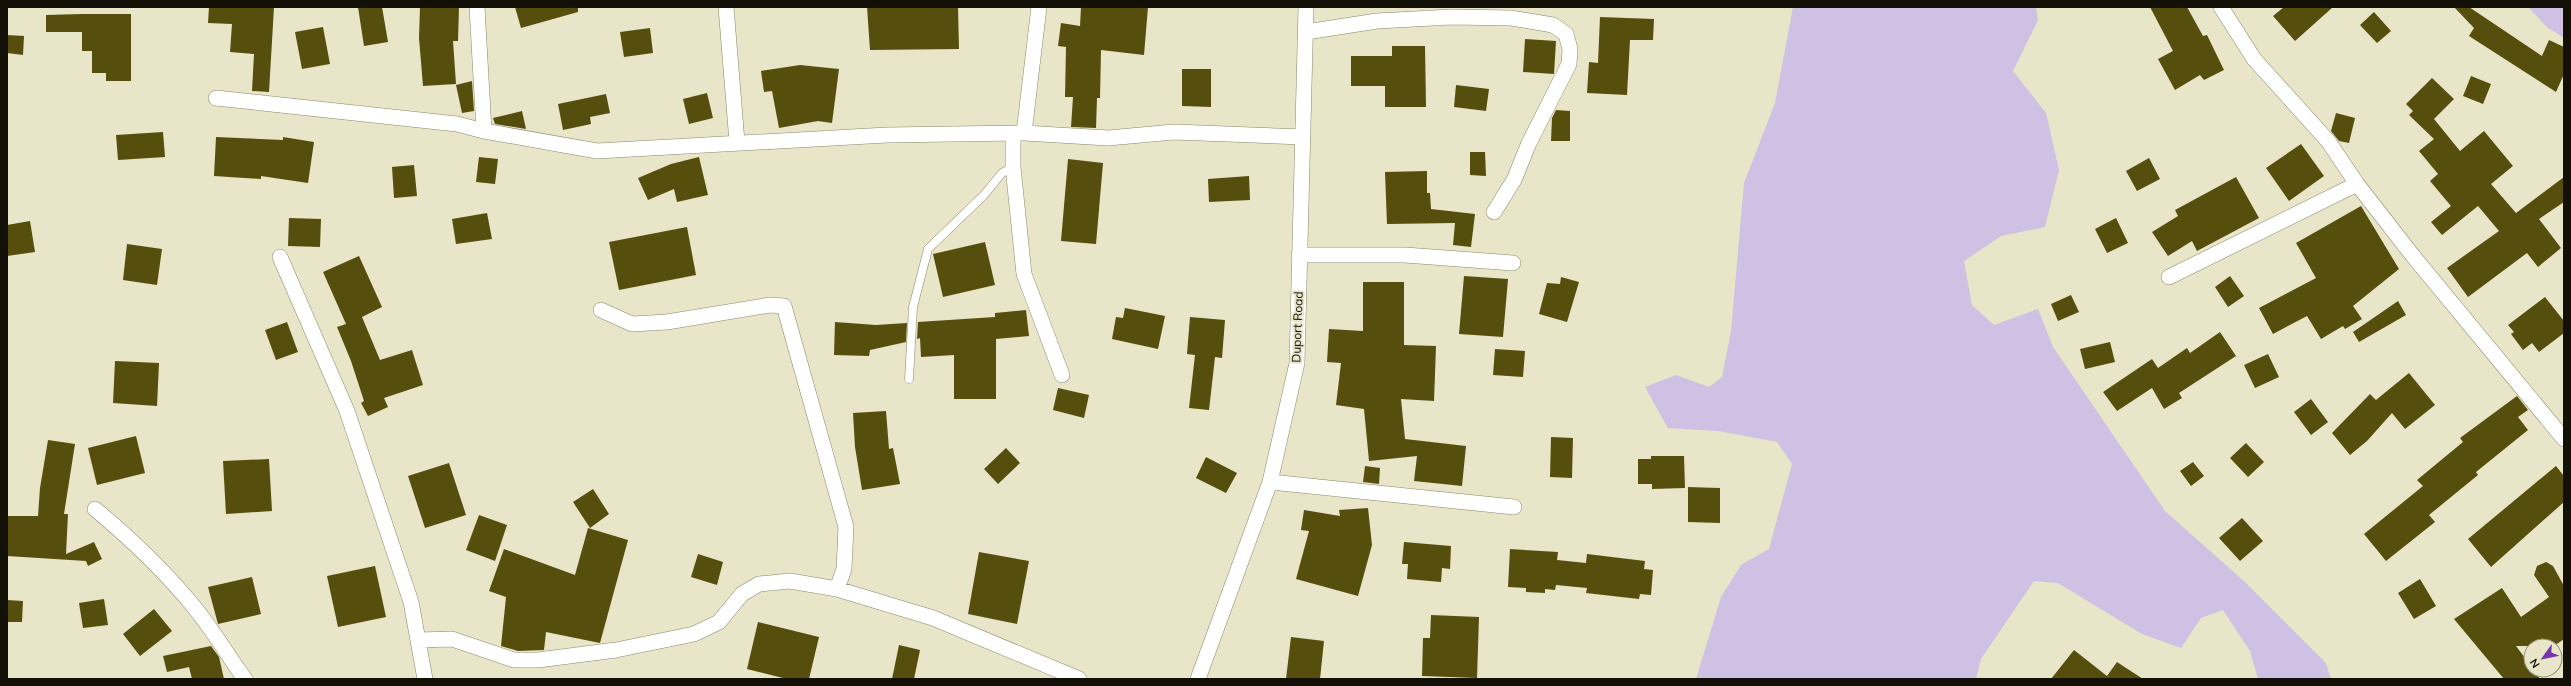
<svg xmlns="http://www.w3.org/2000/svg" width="2571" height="686" viewBox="0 0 2571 686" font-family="Mulish,sans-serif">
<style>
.green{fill:#d0c0e3}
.building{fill:#564e0c}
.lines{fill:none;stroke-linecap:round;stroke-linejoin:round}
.lane-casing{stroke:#8a876c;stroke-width:9}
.street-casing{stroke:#8a876c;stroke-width:16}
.lane{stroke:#fff;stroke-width:8}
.street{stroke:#fff;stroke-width:15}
.labels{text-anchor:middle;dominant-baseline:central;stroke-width:4;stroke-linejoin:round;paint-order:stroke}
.street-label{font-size:12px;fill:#131107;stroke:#e8e5c8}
</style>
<rect width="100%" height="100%" fill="#e8e5c8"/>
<path class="green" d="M 1793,7 L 2036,7 L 2038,20 L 2013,71 L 2046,113 L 2059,170 L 2045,227 L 2001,236 L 1964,261 L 1972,305 L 1994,325 L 2038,309 L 2053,347 L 2165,511 L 2246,583 L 2326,663 L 2331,679 L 2258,679 L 2250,651 L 2223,610 L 2201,618 L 2181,648 L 2142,634 L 2058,583 L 2034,581 L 1981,659 L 1976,679 L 1696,679 L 1721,597 L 1741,565 L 1769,549 L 1792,464 L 1777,442 L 1718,431 L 1668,428 L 1645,387 L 1676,375 L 1709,387 L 1722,377 L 1731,331 L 1744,183 L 1775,103 Z
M 2528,7 L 2564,7 L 2564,38 L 2547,27 Z"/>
<path class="building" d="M 209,7 L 274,7 L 269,92 L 252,91 L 254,54 L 230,52 L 232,24 L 208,23 Z
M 358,7 L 382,7 L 388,42 L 364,46 Z
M 420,7 L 459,7 L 458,41 L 453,41 L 456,84 L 423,86 L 419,38 Z
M 515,7 L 578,7 L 578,12 L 521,28 Z
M 867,7 L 958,7 L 959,49 L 870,50 Z
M 1081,7 L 1148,7 L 1144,55 L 1101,50 L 1100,98 L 1097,98 L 1096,128 L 1071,127 L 1073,97 L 1065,97 L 1066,47 L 1058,46 L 1061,23 L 1080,26 Z
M 2150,7 L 2187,7 L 2203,36 L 2207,35 L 2224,70 L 2204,80 L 2200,75 L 2175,90 L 2158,59 L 2173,51 Z
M 2284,7 L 2333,7 L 2295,41 L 2273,16 Z
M 2454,7 L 2469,7 L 2542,56 L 2549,40 L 2564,47 L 2564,74 L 2556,92 L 2469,36 L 2474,28 Z
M 2374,12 L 2391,31 L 2377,43 L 2360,25 Z
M 82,14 L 131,14 L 131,81 L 106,81 L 106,73 L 92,73 L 92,51 L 82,51 L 82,32 L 46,32 L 46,15 Z
M 1600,17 L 1654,19 L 1653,40 L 1630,40 L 1627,95 L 1587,93 L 1589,62 L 1598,63 Z
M 323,27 L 330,64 L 302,69 L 295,32 Z
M 650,28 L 653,53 L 624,57 L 620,32 Z
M 7,35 L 24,36 L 23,55 L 7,53 Z
M 1525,39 L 1556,41 L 1554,74 L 1523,72 Z
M 1392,46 L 1425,46 L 1426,107 L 1385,107 L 1385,86 L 1351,86 L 1351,56 L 1392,56 Z
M 800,65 L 839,69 L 832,123 L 818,121 L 779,128 L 772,91 L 764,92 L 761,71 Z
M 1182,69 L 1211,69 L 1211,107 L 1182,106 Z
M 2471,76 L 2491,84 L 2483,104 L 2463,96 Z
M 2432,78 L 2454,99 L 2434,119 L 2460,151 L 2484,131 L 2513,166 L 2491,184 L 2516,213 L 2564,177 L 2564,202 L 2539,219 L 2561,248 L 2538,267 L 2527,253 L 2468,297 L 2447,268 L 2499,231 L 2478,206 L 2442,235 L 2431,222 L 2451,206 L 2430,181 L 2438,174 L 2419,151 L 2434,139 L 2409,115 L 2413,111 L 2406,104 Z
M 472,81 L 474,111 L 462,113 L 456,85 Z
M 1456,85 L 1489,89 L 1486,111 L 1454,107 Z
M 707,93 L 713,118 L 689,124 L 683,99 Z
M 606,94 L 610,113 L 590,117 L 591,124 L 563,130 L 558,104 Z
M 1556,110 L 1570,111 L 1570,141 L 1551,141 L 1552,118 Z
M 522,111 L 526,129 L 495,124 L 493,118 Z
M 2336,113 L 2355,118 L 2349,143 L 2339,141 L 2331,131 Z
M 163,132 L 165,157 L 118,160 L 116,135 Z
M 216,137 L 283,140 L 283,137 L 314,142 L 308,183 L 261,176 L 261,179 L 214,176 Z
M 2301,144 L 2324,176 L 2289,201 L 2266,168 Z
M 1470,152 L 1485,152 L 1486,176 L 1470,175 Z
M 479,157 L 498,159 L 495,184 L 476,182 Z
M 699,157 L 708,195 L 677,202 L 674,189 L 648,200 L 638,178 L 671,164 Z
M 2149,158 L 2160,179 L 2137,191 L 2126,171 Z
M 1068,159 L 1103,163 L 1096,244 L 1061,241 Z
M 414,165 L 417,196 L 394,198 L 392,167 Z
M 1427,171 L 1427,193 L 1430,193 L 1431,209 L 1475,214 L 1471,247 L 1453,245 L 1455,223 L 1387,224 L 1385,172 Z
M 1249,176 L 1250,200 L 1209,202 L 1208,179 Z
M 2236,177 L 2259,218 L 2197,251 L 2192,241 L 2168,256 L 2152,232 L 2178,216 L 2175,210 Z
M 2361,206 L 2399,269 L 2353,306 L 2362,319 L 2345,329 L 2343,326 L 2321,339 L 2307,316 L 2273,334 L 2259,308 L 2316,278 L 2296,243 Z
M 487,213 L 492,239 L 456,244 L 452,219 Z
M 289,218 L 321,219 L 320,247 L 288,246 Z
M 2116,218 L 2128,243 L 2107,253 L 2095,229 Z
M 30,221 L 35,252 L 7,256 L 7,225 Z
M 687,227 L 696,275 L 619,290 L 609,242 Z
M 985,242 L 995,285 L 943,297 L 933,254 Z
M 127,244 L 162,249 L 157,285 L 123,280 Z
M 359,256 L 382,307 L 362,317 L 380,360 L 412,350 L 423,385 L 384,398 L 388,407 L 368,416 L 361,403 L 364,401 L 351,361 L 337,327 L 346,324 L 323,272 Z
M 1464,276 L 1508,279 L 1503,337 L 1459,334 Z
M 2230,276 L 2244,296 L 2228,307 L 2215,287 Z
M 1561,277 L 1579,282 L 1567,322 L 1539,314 L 1547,283 L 1560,284 Z
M 1363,282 L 1404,282 L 1404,345 L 1436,346 L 1434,401 L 1401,399 L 1405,439 L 1466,446 L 1462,486 L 1414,481 L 1417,456 L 1369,461 L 1364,409 L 1336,405 L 1341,363 L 1327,362 L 1329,329 L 1363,331 Z
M 2071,295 L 2079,312 L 2058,321 L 2051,304 Z
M 2545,297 L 2564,321 L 2564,333 L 2539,352 L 2532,343 L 2523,350 L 2511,334 L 2514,332 L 2508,325 Z
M 2398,301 L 2406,315 L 2359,342 L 2353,332 Z
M 1125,308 L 1165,316 L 1158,349 L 1112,339 L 1116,317 L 1123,318 Z
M 1026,310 L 1029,336 L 996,339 L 996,399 L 954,399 L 954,355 L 921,357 L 920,338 L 917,339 L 918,322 L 995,317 L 995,313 Z
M 1190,317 L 1225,320 L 1222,358 L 1215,357 L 1209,410 L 1189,408 L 1195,355 L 1187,354 Z
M 287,322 L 298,352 L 276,360 L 265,330 Z
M 835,322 L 876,325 L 907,323 L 906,342 L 870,350 L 869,356 L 834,355 Z
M 2220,332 L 2236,356 L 2179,393 L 2182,398 L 2164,409 L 2152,388 L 2117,411 L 2103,392 L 2152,359 L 2158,368 L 2187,348 L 2190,353 Z
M 2110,342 L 2115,362 L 2085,369 L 2080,349 Z
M 1495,349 L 1525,351 L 1523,377 L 1493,375 Z
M 2268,354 L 2279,377 L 2255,388 L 2244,365 Z
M 115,361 L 159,363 L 157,406 L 113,403 Z
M 2409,373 L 2435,405 L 2405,429 L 2392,413 L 2367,441 L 2350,455 L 2332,433 L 2370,394 L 2376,400 Z
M 1058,388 L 1089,395 L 1084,418 L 1053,410 Z
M 2517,396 L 2528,410 L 2518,417 L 2528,430 L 2476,472 L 2478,475 L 2429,515 L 2435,522 L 2386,561 L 2364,534 L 2423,486 L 2417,480 L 2463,442 L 2460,438 Z
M 2311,399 L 2328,422 L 2311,435 L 2294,412 Z
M 886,411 L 889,449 L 893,448 L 900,484 L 862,490 L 855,447 L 853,413 Z
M 136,436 L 145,473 L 97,485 L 88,448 Z
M 1551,437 L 1573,438 L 1572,478 L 1550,477 Z
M 48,440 L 75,444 L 64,514 L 68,514 L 66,554 L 94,542 L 102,559 L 88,566 L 86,561 L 7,556 L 7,516 L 38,516 L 40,488 Z
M 2246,443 L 2264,462 L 2248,477 L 2230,458 Z
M 1006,448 L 1020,463 L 998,484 L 984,469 Z
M 1651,456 L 1684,456 L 1685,488 L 1652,489 L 1652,484 L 1638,484 L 1638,459 L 1651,459 Z
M 1206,457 L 1237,473 L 1226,493 L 1196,478 Z
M 269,459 L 272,511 L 226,514 L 223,461 Z
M 2193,462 L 2204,476 L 2191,486 L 2180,471 Z
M 449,463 L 466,515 L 425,528 L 408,476 Z
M 1365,466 L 1380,468 L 1379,484 L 1363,482 Z
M 2556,466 L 2564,476 L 2564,502 L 2491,567 L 2468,539 Z
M 1688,487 L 1720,488 L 1720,523 L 1688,522 Z
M 593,489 L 609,514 L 590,528 L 573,502 Z
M 1368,508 L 1372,545 L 1358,596 L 1296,579 L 1309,531 L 1301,530 L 1304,510 L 1340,516 L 1339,510 Z
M 479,515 L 507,525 L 495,561 L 466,550 Z
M 2242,518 L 2263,541 L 2240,561 L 2219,538 Z
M 588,528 L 628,540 L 600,643 L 546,632 L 544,650 L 518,651 L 501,646 L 506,597 L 489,591 L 504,549 L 575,575 Z
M 1404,542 L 1451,546 L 1450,569 L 1442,568 L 1441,582 L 1407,579 L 1408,564 L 1402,564 Z
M 1510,549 L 1558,552 L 1557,560 L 1586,563 L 1587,554 L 1645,561 L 1644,569 L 1653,570 L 1651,595 L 1640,594 L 1639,599 L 1586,593 L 1587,588 L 1556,585 L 1555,590 L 1545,589 L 1545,593 L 1526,592 L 1526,588 L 1508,587 Z
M 979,552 L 1029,561 L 1017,624 L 968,614 Z
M 698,554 L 723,562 L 717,585 L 691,577 Z
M 2546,562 L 2553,566 L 2564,586 L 2564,639 L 2554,646 L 2516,646 L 2531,666 L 2531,670 L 2534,670 L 2540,679 L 2504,679 L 2454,619 L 2502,588 L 2521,617 L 2549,597 L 2534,575 L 2537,566 Z
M 375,566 L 386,617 L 338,627 L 327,576 Z
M 252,577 L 261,614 L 218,624 L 208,587 Z
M 2420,579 L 2436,606 L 2414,619 L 2398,593 Z
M 104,599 L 108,625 L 83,628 L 79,603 Z
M 7,600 L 23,601 L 22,622 L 7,622 Z
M 154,609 L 172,631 L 140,656 L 123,634 Z
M 1431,615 L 1479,617 L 1477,678 L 1422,676 L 1423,638 L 1430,638 Z
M 758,622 L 819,637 L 809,679 L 787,679 L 747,669 Z
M 1291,637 L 1324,641 L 1320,679 L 1286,679 Z
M 899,645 L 920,650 L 914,679 L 892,679 Z
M 211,646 L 219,657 L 224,679 L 192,679 L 189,667 L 167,672 L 163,656 Z
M 2074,650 L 2107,676 L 2117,662 L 2143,679 L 2051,679 Z"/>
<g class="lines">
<g class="lane-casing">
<path id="lane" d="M 909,379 L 913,307 L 928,249 L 984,195 L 1002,173 L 1013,167"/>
</g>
<g class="street-casing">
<path id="street" d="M 477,7 L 484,131
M 726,7 L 737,142
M 2221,7 L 2254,59 L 2328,141 L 2357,184 L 2413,256 L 2564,439
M 1306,32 L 1377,21 L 1451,17 L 1511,18 L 1553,25 L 1566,34 L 1570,49 L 1569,64 L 1529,143 L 1514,180 L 1494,212
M 216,98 L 457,124 L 484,131 L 597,151 L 887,135 L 1024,133 L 1108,138 L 1174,132 L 1303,137
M 1013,133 L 1013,167 L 1024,274 L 1062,375
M 1024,133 L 1039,7
M 1299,255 L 1405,255 L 1513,263
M 280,257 L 347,411 L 411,602 L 425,679
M 2169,277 L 2357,184
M 601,310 L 632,324 L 667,322 L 770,305 L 784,306 L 846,527 L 844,569 L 837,589
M 1270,482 L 1514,507
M 95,509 C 131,539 164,570 194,607 C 213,630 228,656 245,679
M 419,640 L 452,639 L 514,660 L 538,660 L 616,650 L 694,634 L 719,622 L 742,594 L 759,584 L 790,581 L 837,589 L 933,618 L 1079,679
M 1198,679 L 1270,482 L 1297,363 L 1306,7"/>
</g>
<use href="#lane" class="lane"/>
<use href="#street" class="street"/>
</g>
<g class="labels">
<g class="street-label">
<text transform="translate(1297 327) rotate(-88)">Duport Road</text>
</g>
</g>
<rect width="2571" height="686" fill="none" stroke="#131107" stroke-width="16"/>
<g transform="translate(2543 658) rotate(237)"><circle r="19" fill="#e8e5c8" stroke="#93907b"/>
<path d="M0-3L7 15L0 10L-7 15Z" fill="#7636ab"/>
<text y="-6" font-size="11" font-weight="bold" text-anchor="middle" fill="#131107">N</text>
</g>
</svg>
